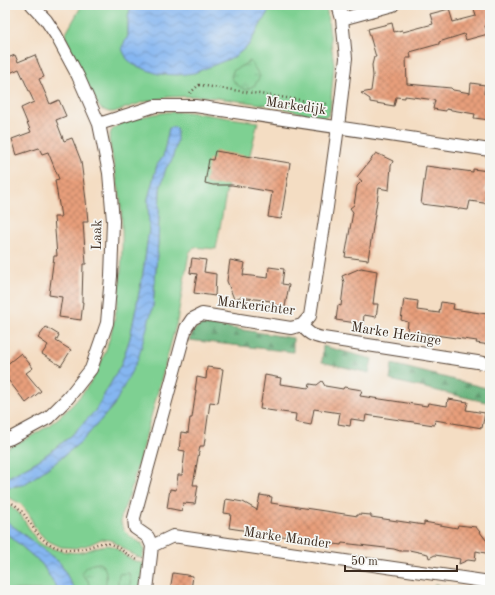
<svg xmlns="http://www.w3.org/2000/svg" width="495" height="595" viewBox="0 0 495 595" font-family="'Old Standard TT',serif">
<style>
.grass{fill:#7ed092;stroke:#5c7d58}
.forest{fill:url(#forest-firs);stroke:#506e4d}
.park{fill:url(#park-tufts);stroke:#5c7d58}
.water{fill:url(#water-waves);stroke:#607088}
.building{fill:url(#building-cross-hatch)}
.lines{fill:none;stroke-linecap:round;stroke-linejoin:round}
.street-casing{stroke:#574537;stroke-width:14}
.path{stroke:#574537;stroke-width:2.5;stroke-dasharray:1 3;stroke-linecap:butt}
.street{stroke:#fff;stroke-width:12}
.labels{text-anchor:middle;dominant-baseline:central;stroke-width:3.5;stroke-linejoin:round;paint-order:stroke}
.street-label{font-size:14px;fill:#3b2a1e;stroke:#f6f6f2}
</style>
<defs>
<pattern id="forest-firs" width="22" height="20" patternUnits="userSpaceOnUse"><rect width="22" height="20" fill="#66b27c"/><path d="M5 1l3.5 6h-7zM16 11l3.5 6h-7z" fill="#559165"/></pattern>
<pattern id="park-tufts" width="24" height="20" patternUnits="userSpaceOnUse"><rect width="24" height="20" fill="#7ed092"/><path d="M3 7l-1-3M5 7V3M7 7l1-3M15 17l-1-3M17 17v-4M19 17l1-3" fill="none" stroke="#68a977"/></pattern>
<pattern id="water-waves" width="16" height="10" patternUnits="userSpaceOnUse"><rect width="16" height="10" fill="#85b6f1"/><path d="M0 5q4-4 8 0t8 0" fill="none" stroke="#6e94c3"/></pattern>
<pattern id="building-cross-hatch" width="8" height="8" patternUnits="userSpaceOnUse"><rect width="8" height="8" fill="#e89f7c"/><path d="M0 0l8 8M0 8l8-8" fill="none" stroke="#bd8265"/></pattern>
</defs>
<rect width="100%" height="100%" fill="#f6f6f2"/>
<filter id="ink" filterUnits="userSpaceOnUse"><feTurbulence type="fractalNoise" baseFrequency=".025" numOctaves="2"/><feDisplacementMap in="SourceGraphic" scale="8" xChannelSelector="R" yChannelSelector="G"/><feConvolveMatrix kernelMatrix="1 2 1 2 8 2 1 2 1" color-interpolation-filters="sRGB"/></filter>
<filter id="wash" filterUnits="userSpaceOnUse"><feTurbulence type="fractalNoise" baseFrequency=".012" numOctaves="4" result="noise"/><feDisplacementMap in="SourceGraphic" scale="16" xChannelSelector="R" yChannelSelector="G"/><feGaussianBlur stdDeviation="0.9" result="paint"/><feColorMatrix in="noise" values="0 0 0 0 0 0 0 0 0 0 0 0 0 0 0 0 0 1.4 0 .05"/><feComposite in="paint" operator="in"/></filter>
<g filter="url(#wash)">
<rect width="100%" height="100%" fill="#f4ddc3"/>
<path class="grass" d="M 82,5 L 131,5 L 128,18 L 128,36 L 125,44 L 216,63 L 234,57 L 248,46 L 272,5 L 326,5 L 334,65 L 330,111 L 328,116 L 321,118 L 275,106 L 202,96 L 168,97 L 144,102 L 114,112 L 109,112 L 101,109 L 96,102 L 92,92 L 80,71 L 65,35 Z
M 168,112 L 188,112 L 258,122 L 244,179 L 229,177 L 216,249 L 194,247 L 189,253 L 177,321 L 140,457 L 129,496 L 121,516 L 121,523 L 124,530 L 131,537 L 142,544 L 144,551 L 142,559 L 132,554 L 111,540 L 101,539 L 91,544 L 76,548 L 61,547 L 46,540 L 35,528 L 29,514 L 21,504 L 6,496 L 5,485 L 8,487 L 23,485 L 55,463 L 83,440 L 114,405 L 153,306 L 158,243 L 160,189 L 166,168 L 172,160 L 169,128 L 163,157 L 157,165 L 148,199 L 149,229 L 143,273 L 130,338 L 121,365 L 95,411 L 70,437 L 39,460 L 5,479 L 5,449 C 37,435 63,419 85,390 C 121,344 126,253 120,196 C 119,188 116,180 115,172 C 113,161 111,150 109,139 C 110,137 110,132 112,130 C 121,119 154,114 168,112 Z
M 5,505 C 26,509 28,538 45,546 C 56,550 71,554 82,552 C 91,550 102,543 112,546 C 118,548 121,554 127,557 C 132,560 138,562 144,564 L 140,590 L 75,590 L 60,563 L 5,520 Z
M 5,532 L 42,564 L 58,590 L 5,590 Z
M 434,585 L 471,590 L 433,590 Z"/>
<path class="forest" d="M 201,325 L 212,325 L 293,338 L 293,352 L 189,340 L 195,329 Z
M 323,346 L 372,359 L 369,373 L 322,362 Z
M 392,364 L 490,389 L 490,403 L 390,380 Z"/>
<path class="park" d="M 250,61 L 260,76 L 255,85 L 245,90 L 236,84 L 231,77 L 233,71 Z
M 99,563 C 109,568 106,580 105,590 L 90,590 L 88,580 C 74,571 89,564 99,563 Z
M 129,573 L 130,579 L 131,590 L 117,590 L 119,574 Z"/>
<path class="water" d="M 131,5 L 272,5 L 248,46 L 234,57 L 194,73 L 178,75 L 158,74 L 134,65 L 127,59 L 123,51 L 122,47 L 128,36 L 128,18 Z
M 174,127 L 177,128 L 177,141 L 172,160 L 166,168 L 160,189 L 158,243 L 153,306 L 138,359 L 114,405 L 83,440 L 55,463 L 23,485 L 8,487 L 5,485 L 5,479 L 39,460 L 70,437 L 95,411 L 121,365 L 130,338 L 143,273 L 149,229 L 148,199 L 157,165 L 163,157 L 169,128 Z
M 5,520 L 60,563 L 75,590 L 58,590 L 42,564 L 5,532 Z"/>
<g id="blocks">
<path class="building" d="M 481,5 L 490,5 L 490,25 L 485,26 L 488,34 L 466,40 L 464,34 L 439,42 L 439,44 L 410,52 L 411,58 L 406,58 L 407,84 L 451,88 L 453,90 L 470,93 L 471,83 L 485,85 L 484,94 L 490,95 L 490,120 L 474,118 L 475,114 L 446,109 L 446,111 L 433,109 L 435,100 L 405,96 L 405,98 L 396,97 L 394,106 L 370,102 L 370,99 L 361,93 L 371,91 L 373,76 L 372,65 L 374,57 L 376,57 L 368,29 L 392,23 L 394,32 L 402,30 L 403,32 L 433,24 L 430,14 L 449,9 L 453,22 L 476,16 L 473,7 Z
M 15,55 L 18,62 L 35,55 L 44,77 L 39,79 L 50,104 L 59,100 L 66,116 L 56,120 L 64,141 L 72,138 L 81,161 L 86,200 L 88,222 L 83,222 L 86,264 L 83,264 L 82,302 L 83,302 L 81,320 L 59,317 L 62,297 L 49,295 L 54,256 L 57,256 L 54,217 L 61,217 L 55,180 L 59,179 L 48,152 L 42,154 L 39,148 L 17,155 L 12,139 L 31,132 L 21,108 L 34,102 L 19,69 L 5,75 L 5,59 Z
M 215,151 L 290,163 L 281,219 L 268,217 L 272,192 L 232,185 L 213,185 L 205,183 L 209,159 L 213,160 Z
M 376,153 L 393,161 L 391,166 L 389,190 L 379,188 L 368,260 L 345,257 L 353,212 L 350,208 L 354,205 L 357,186 L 362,181 L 357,177 Z
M 426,166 L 473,172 L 473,169 L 488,171 L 485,192 L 490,193 L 490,204 L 470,201 L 468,210 L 421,204 Z
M 192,258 L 206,260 L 204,272 L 216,274 L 215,296 L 194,293 L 197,274 L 190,273 Z
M 230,260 L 245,263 L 243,275 L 268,278 L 269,267 L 284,269 L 282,284 L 289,285 L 285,307 L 271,304 L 271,301 L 240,297 L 234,299 L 227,281 Z
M 361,268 L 377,271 L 373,304 L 378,304 L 376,317 L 364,315 L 363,324 L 336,320 L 338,305 L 341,306 L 344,282 L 342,276 Z
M 404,299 L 418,301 L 417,310 L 439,313 L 441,302 L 454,304 L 453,309 L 487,314 L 486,318 L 490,319 L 490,345 L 476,343 L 477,341 L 407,331 L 408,322 L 401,320 Z
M 46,327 L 59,335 L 56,341 L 71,350 L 61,366 L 42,354 L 48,345 L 38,338 Z
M 21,353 L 33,368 L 26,373 L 41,391 L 26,403 L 5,376 L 5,366 Z
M 207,367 L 223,369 L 218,403 L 210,402 L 204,446 L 200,446 L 193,485 L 198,485 L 195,504 L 183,503 L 182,511 L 167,508 L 170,489 L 176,490 L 178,475 L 182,475 L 185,451 L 179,450 L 181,432 L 188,433 L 190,418 L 192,418 L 196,390 L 195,390 L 197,377 L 206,379 Z
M 265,375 L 281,378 L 280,384 L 309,388 L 310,384 L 317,385 L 322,381 L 325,386 L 343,389 L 344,387 L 362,390 L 360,396 L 427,406 L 428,403 L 447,406 L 448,399 L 468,402 L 466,410 L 485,413 L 482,428 L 435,420 L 434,425 L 366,415 L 365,421 L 351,419 L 350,426 L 338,424 L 340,413 L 314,409 L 311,425 L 295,422 L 296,414 L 260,409 Z
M 260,495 L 272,497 L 271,503 L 358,516 L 358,514 L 371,515 L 371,517 L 424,525 L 424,522 L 457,528 L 458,525 L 476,527 L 490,545 L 490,554 L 476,551 L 475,561 L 468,560 L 459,564 L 460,559 L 435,555 L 429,558 L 428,554 L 409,550 L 408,551 L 400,551 L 394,549 L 342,543 L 341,545 L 229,528 L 231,514 L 224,513 L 226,499 L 243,502 L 257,510 Z
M 173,573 L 193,576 L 191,590 L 170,590 Z"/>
</g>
</g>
<g filter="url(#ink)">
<use href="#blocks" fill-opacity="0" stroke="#574537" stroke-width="1"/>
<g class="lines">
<g class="street-casing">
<path id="street" d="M 342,19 L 393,5
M 99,124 L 155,106 L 195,106 L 490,150
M 302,325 C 308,334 313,336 323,338 L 490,364
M 5,440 L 11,438 L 48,418 L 68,398 L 91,369 L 107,323 L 111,276 L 113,221 L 109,173 L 99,124 L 78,76 L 56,35 L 46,20 L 32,5
M 152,546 L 173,536 L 490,582
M 147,590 L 152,546 L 148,537 L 135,528 L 134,518 L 186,328 L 192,319 L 202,314 L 291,328 L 302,325 L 310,316 L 327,207 L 338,127 L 346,58 L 342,19 L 338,5"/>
</g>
<path class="path" d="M 190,93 L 199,85 L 327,104
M 5,500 C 29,508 29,533 50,544 C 61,551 76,551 88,547 C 93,546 98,543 103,543 C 115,542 127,556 138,560"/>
<use href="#street" class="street"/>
</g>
</g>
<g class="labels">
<g class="street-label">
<text transform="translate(296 106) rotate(8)">Markedijk</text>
<text transform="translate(97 235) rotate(-89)">Laak</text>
<text transform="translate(256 306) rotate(7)">Markerichter</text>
<text transform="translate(396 334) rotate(9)">Marke Hezinge</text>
<text transform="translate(287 538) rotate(8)">Marke Mander</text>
</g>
</g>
<rect width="495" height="595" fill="none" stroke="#f6f6f2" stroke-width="20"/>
<path d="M345 565v6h112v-6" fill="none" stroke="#3b2a1e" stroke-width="2"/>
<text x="351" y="565" font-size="12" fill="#3b2a1e" stroke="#f6f6f2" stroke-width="3" paint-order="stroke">50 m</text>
</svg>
